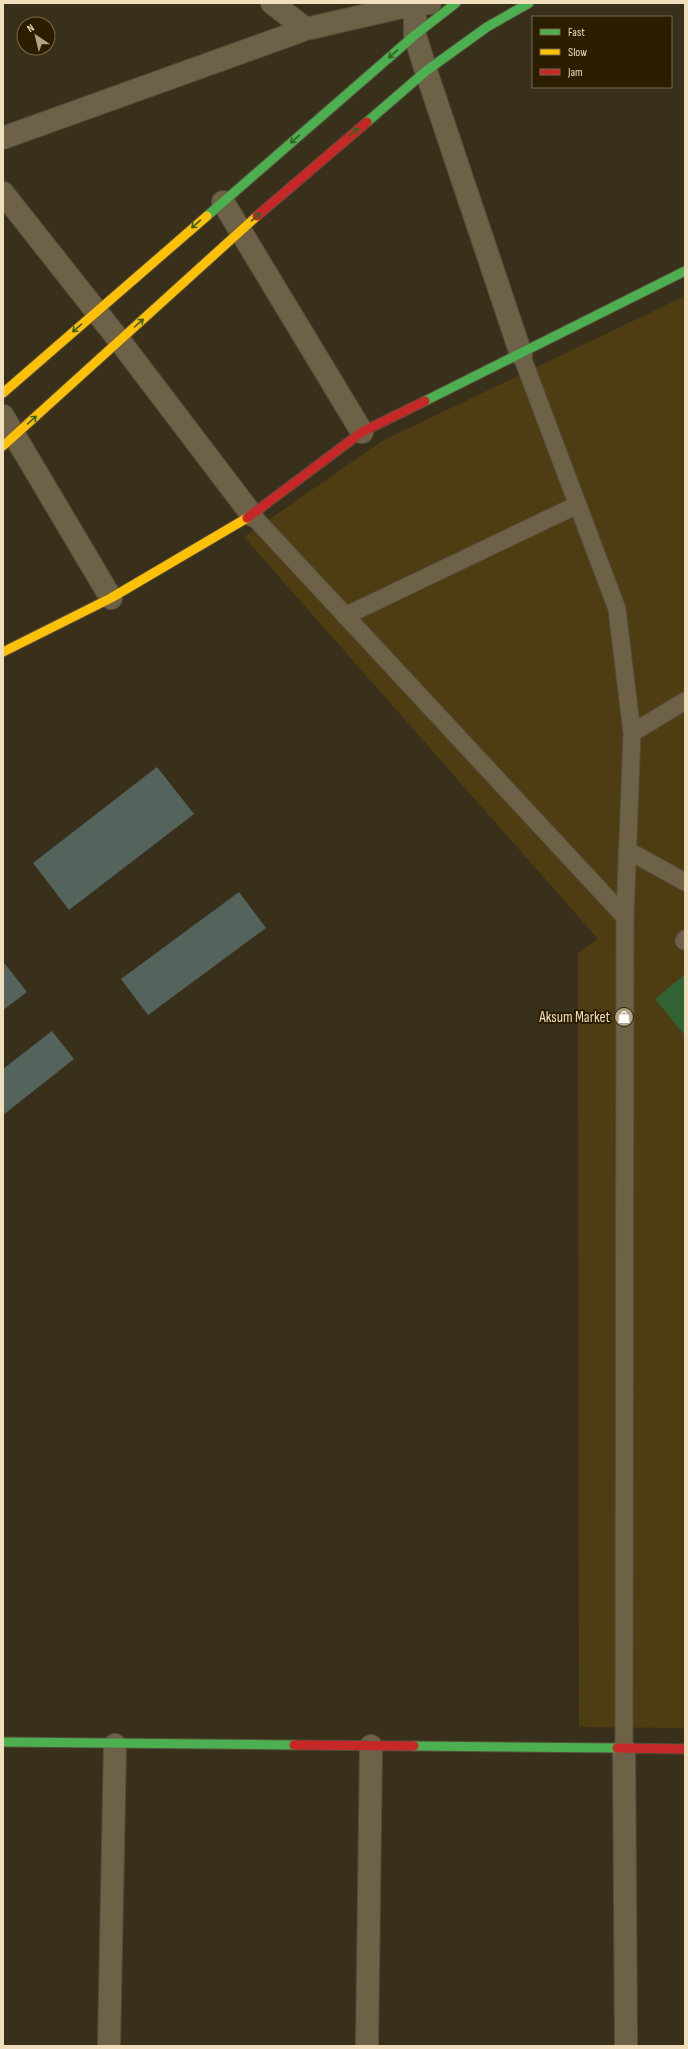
<svg xmlns="http://www.w3.org/2000/svg" width="688" height="2049" viewBox="0 0 688 2049" font-family="'Sofia Sans Condensed',sans-serif">
<style>
.built{fill:#4e3d13}
.green{fill:#316232}
.building{fill:#54645d}
.lines{fill:none;stroke-linecap:round;stroke-linejoin:round}
.lane-casing{stroke:#564d3b;stroke-width:19}
.street-casing{stroke:#564d3b;stroke-width:24}
.fast-casing{stroke:#564d3b;stroke-width:11}
.slow-casing{stroke:#564d3b;stroke-width:11}
.jam-casing{stroke:#564d3b;stroke-width:11}
.lane{stroke:#6d6247;stroke-width:17}
.street{stroke:#6d6247;stroke-width:22}
.fast{stroke:#4caf50;stroke-width:9}
.slow{stroke:#ffc107;stroke-width:9}
.jam{stroke:#c62828;stroke-width:9}
.oneway{stroke:#395f24}
.labels{text-anchor:middle;dominant-baseline:central;stroke-width:4;stroke-linejoin:round;paint-order:stroke}
.poi-label{font-size:15px;fill:#f0dfbc;stroke:#2a1d00;text-anchor:end}
</style>
<rect width="100%" height="100%" fill="#39301b"/>
<path class="built" d="M 685,296 L 685,974 L 655,999 L 685,1036 L 685,1728 L 579,1727 L 578,953 L 598,939 L 244,537 L 382,441 Z"/>
<path class="green" d="M 685,974 L 685,1036 L 655,999 Z"/>
<path class="building" d="M 157,767 L 194,814 L 69,910 L 33,863 Z
M 239,892 L 266,928 L 148,1015 L 121,979 Z
M 5,964 L 27,992 L 3,1010 L 3,965 Z
M 52,1031 L 74,1059 L 3,1115 L 3,1069 Z"/>
<g class="lines">
<g class="lane-casing">
<path id="lane" d="M 521,354 L 617,609 L 632,733 L 625,917 L 624,1749
M 252,515 L 625,917
M 345,616 L 577,505
M 632,733 L 685,701
M 627,850 L 685,882
M 684,941 L 685,939"/>
</g>
<g class="street-casing">
<path id="street" d="M 272,3 L 306,29
M 415,3 L 415,35 L 426,71 L 521,354
M 3,138 L 306,29 L 415,4 L 430,3
M 3,193 L 119,340 L 252,515
M 223,202 L 362,432
M 3,416 L 111,598
M 624,1749 L 626,2046
M 109,2046 L 115,1745
M 367,2046 L 371,1746"/>
</g>
<g class="fast-casing">
<path id="fast" d="M 367,122 L 426,71 L 487,27 L 529,3
M 207,216 L 415,35 L 456,3
M 425,401 L 685,271
M 3,1742 L 294,1745
M 414,1746 L 617,1748"/>
</g>
<g class="slow-casing">
<path id="slow" d="M 3,393 L 207,216
M 3,446 L 257,216
M 3,652 L 111,598 L 247,518"/>
</g>
<g class="jam-casing">
<path id="jam" d="M 257,216 L 367,122
M 247,518 L 362,432 L 425,401
M 294,1745 L 414,1746
M 617,1748 L 685,1749"/>
</g>
<use href="#lane" class="lane"/>
<use href="#street" class="street"/>
<use href="#fast" class="fast"/>
<use href="#slow" class="slow"/>
<use href="#jam" class="jam"/>
</g>
<defs><path id="oneway-shaft" d="M-6 0H5M1.5-3L5.5 0L1.5 3" fill="none" stroke-width="1.6" stroke-linecap="round" stroke-linejoin="round"/></defs>
<g class="oneway">
<use href="#oneway-shaft" transform="translate(393 54) rotate(139)"/>
<use href="#oneway-shaft" transform="translate(354 132) rotate(-41)"/>
<use href="#oneway-shaft" transform="translate(295 139) rotate(139)"/>
<use href="#oneway-shaft" transform="translate(256 217) rotate(-41)"/>
<use href="#oneway-shaft" transform="translate(196 224) rotate(139)"/>
<use href="#oneway-shaft" transform="translate(139 323) rotate(-42)"/>
<use href="#oneway-shaft" transform="translate(77 328) rotate(139)"/>
<use href="#oneway-shaft" transform="translate(32 420) rotate(-42)"/>
</g>
<defs>
<g id="shop-disc" transform="scale(1)"><circle r="9.5" fill="#b0a284" stroke="#2a1d00"/><path d="M-5-2.5h2.3a2.7 3.5 0 0 1 5.4 0H5L5.5 6h-11ZM-1.5-2.5h3a1.5 2.3 0 0 0-3 0Z" fill="#fff"/></g>
</defs>
<g fill-rule="evenodd">
<use href="#shop-disc" x="624" y="1017"/>
</g>
<g class="labels">
<g class="poi-label">
<text x="610" y="1017">Aksum Market</text>
</g>
</g>
<rect width="688" height="2049" fill="none" stroke="#f0dfbc" stroke-width="8"/>
<rect x="532" y="16" width="140" height="72" fill="#2a1d00" stroke="#796b4b"/>
<rect x="540" y="29" width="20" height="6" fill="#4caf50" stroke="#796b4b"/>
<text x="568" y="36" font-size="12" fill="#f0dfbc">Fast</text>
<rect x="540" y="49" width="20" height="6" fill="#ffc107" stroke="#796b4b"/>
<text x="568" y="56" font-size="12" fill="#f0dfbc">Slow</text>
<rect x="540" y="69" width="20" height="6" fill="#c62828" stroke="#796b4b"/>
<text x="568" y="76" font-size="12" fill="#f0dfbc">Jam</text>
<g transform="translate(36 36) rotate(325)"><circle r="19" fill="#2a1d00" stroke="#796b4b"/>
<path d="M0-3L7 15L0 10L-7 15Z" fill="#b0a284"/>
<text y="-6" font-size="11" font-weight="bold" text-anchor="middle" fill="#f0dfbc">N</text>
</g>
</svg>
